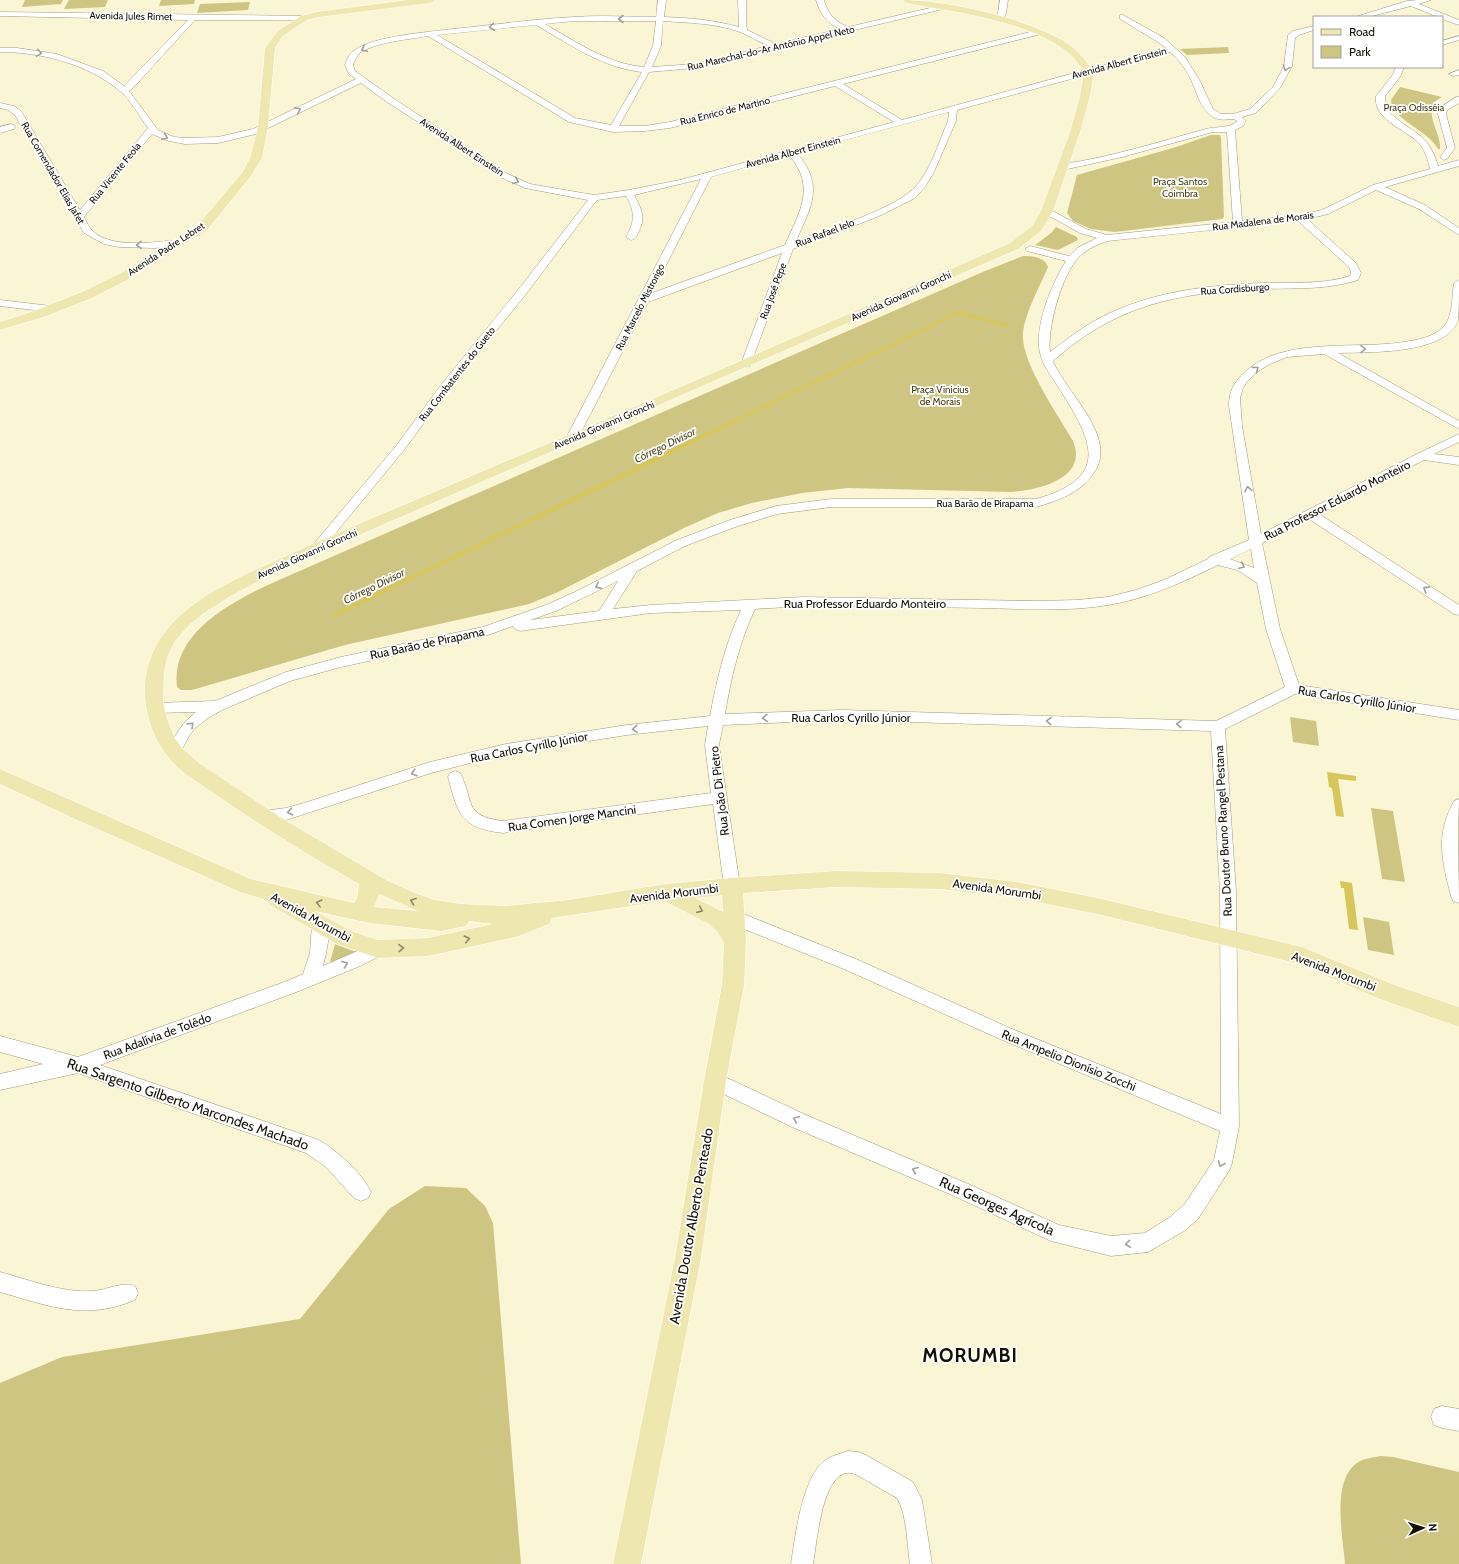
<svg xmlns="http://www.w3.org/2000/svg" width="1459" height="1564" viewBox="0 0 1459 1564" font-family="Cabin,sans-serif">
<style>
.green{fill:#cfc582}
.water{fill:#d6c65c}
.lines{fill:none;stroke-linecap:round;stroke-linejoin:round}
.stream-far1{stroke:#d6c65c;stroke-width:3}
.stream{stroke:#d6c65c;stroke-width:4}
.minor-casing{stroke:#9e9a7c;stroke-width:1}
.major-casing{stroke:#fff;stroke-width:1}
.minor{fill:#fff;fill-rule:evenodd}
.major{fill:#efe7b0;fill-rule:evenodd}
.oneway{stroke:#a1a09b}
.oneway2{stroke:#8c8764}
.labels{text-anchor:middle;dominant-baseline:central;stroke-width:3.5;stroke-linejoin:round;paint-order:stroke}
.far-street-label{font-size:10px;fill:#131106;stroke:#fff}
.far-park-label{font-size:10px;fill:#484216;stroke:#fff}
.far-water-label{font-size:11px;font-style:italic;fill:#4b4519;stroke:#fff}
.street-label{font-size:12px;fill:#131106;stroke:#fff}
.near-street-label{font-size:14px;fill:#131106;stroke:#fff}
.near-district-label{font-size:19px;font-weight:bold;letter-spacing:1px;fill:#131106;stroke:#fff}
</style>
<rect width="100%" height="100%" fill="#faf6d5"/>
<path class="green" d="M 25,0 L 63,0 L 61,4 L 22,7 Z
M 69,0 L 108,0 L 105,7 L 64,9 Z
M 161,0 L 195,0 L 194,4 L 159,6 Z
M 250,2 L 248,10 L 197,13 L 200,4 Z
M 1228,47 L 1229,53 L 1187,55 L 1180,49 Z
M 1400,87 L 1442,97 L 1434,102 C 1426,119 1441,132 1440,149 L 1438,149 C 1427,129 1392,120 1391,100 Z
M 1211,135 L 1220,135 L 1221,138 L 1224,217 L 1222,219 L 1115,232 L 1091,229 L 1073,221 L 1067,213 L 1077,175 L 1173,148 Z
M 1056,227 L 1077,237 L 1078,240 L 1058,250 L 1035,245 L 1051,233 Z
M 1023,256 C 1032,256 1045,257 1048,267 C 1040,286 1025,313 1023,333 C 1020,361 1059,416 1073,441 C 1089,479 1037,490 1011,492 L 848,488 L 802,493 L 752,503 L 718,513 L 686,527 L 558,592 L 529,604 L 345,645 L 192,690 L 181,690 L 177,687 C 170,631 237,599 279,580 L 985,271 Z
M 1290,717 L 1316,721 L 1319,746 L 1293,742 Z
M 1371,808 L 1393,811 L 1405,882 L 1382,879 Z
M 1363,917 L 1389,922 L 1394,955 L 1368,950 Z
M 335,944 L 359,953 L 330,962 Z
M 425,1186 L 466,1188 L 485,1206 L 493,1223 L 521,1564 L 0,1564 L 0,1383 L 62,1357 L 300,1319 L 389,1209 Z
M 1380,1456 L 1393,1457 L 1459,1472 L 1459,1564 L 1345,1564 C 1343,1537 1331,1481 1357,1463 C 1364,1458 1372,1458 1380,1456 Z"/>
<path class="water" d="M 1327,772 L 1356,776 L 1356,781 L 1338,779 L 1344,817 L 1336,816 L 1332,788 L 1329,787 Z
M 1340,881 L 1352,883 L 1358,930 L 1349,929 L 1344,888 L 1341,888 Z"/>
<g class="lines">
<path class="stream-far1" d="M 731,423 L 957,313 L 1007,325"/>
<path class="stream" d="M 335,615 L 733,422"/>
<g class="minor-casing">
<path id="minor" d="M 658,0 L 666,0 L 664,17 C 690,18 714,20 739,27 L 738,0 L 746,0 L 746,22 L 747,30 L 776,44 L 840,29 C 827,23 820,14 816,0 L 824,0 C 828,14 834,21 848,27 L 943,5 L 947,7 L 943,9 L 694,68 L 649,72 L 619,126 L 645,126 L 670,122 L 1038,30 L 1042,32 L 1041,34 L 843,84 L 902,120 L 1166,48 L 1158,42 L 1120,19 L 1120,15 L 1123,15 L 1164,38 L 1185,57 L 1200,81 L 1213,109 L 1221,114 L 1233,114 L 1250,109 L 1273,87 L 1284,66 L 1288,35 L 1293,31 L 1314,26 L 1314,30 L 1299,35 L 1295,38 L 1292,66 L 1280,88 L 1256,113 L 1242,117 L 1246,121 L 1243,126 L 1235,130 L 1242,221 L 1300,215 L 1322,210 L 1373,185 L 1430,169 C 1428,160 1425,150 1419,143 C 1405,129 1373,120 1376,96 L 1392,76 L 1396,67 L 1404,67 L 1400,77 L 1385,96 L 1386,107 L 1388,111 C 1411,134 1428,131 1438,166 L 1459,160 L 1459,166 L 1385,187 L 1425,205 L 1459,228 L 1459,235 L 1419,209 L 1376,190 L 1328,214 L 1307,219 L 1356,263 L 1361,273 L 1358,280 C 1327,290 1296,288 1264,289 C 1210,291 1153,297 1105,324 C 1086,334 1069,347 1053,361 C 1066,393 1120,438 1093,474 C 1080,493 1057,501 1036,507 L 831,507 L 777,514 L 738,526 L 685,546 L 637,571 L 613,609 L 651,605 L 804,597 L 1037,601 L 1077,600 L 1108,597 L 1136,590 L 1164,580 L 1208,559 L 1209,557 L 1249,540 L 1229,406 C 1229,391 1234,382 1245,372 C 1284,335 1360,351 1410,341 C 1423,339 1437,335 1445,325 C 1453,315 1452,295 1454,283 L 1459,280 C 1459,291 1459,310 1458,320 C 1447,355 1368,352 1338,353 L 1459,421 L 1459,429 L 1324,354 L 1287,357 L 1270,364 L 1257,372 L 1247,382 L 1243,388 L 1240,398 L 1242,426 L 1261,534 L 1417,454 L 1459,434 L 1459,442 L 1434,454 L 1459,457 L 1459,465 L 1424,460 L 1319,514 L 1459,605 L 1459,615 L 1454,614 L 1309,519 L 1262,543 L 1280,629 L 1299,685 L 1459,710 L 1459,720 L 1295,694 L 1225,729 L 1236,892 L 1239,1126 L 1232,1163 L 1230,1169 L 1198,1219 L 1184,1231 L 1148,1252 L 1111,1256 L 1051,1241 L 952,1195 L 792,1127 L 709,1087 L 706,1081 L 709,1075 L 715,1073 L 721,1075 L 806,1115 L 966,1183 L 1059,1225 L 1111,1236 L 1145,1233 L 1170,1217 L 1184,1205 L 1214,1160 L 1220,1131 L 1000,1039 L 844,969 L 729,923 L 727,918 L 729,913 L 735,911 L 741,913 L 856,959 L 1012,1029 L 1221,1114 L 1220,892 L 1211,731 L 842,720 L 723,725 L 719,745 L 740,886 L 738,891 L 732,892 L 726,891 L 724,886 L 713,804 L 503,833 C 461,828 458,815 448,777 L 450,773 L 455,771 L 460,773 C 475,801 462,816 503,821 L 711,793 L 705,745 L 708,726 L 627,735 L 506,754 L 431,773 L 286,820 L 260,822 L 255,820 L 252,816 L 255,812 L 286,808 L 304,803 L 430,762 L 506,744 L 627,725 L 710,716 C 717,679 725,644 741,610 L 651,613 L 520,631 L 515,629 L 513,626 L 485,636 L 341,667 L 290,681 L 222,710 L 208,718 L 195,728 L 189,736 L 179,755 L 174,756 L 169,755 L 167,751 C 175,735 182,723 196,712 L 155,713 L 150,712 L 148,708 L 150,704 L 155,703 L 215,701 L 286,672 L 341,657 L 483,627 L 546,605 L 575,592 L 677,540 L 730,520 L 776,506 L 831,499 L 1036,499 C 1115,477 1090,437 1057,385 C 1050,374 1043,366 1040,353 C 1034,326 1052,283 1066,261 L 1027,251 L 1025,249 L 1030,246 L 1069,256 L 1077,248 L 1097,238 L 1080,233 L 1044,213 L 1042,211 L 1047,208 L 1086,229 L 1107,235 L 1233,222 L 1227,132 L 1213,132 L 1122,157 L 1063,170 L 1059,167 L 1063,164 C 1112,157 1158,142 1206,129 C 1216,126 1230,129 1237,121 L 1234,119 C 1228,119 1221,121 1215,118 C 1201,111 1198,95 1192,82 C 1187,70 1179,60 1170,52 L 957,110 L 956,121 L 934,172 L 925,187 L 915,198 L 877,217 L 793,249 L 750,366 L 746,367 L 741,364 L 782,253 L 648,302 L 578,438 L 576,440 L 568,440 L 566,438 L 701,179 L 634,195 C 641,207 646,217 639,231 C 637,235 636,239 631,240 L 626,237 C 635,222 635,211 626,196 L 597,200 L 526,294 L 449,389 L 404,450 L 320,552 L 312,552 L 310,549 L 312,546 L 396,446 L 441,385 L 518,290 L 588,200 L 525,188 L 500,177 L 463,151 L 387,102 L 361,83 L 256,134 L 218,143 L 185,144 L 169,141 L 152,134 L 84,217 C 86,221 88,225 90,228 C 107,250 154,242 178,240 L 183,243 L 178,246 L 154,248 L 119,247 L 104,244 L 84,233 L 15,115 L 8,110 L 0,108 L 0,103 L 14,106 L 21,111 L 80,210 L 148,128 C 139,116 131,100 120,91 C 88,64 41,52 0,52 L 0,48 L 17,48 L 57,54 L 103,71 L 124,86 L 188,20 L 0,16 L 0,12 L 307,16 L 307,20 L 195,20 L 134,87 L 129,91 L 158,130 L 174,137 L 185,138 L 218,137 L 253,129 L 356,79 L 349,74 L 345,65 C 347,59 349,54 355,50 C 374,36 429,32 453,29 C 493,25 534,19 574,17 C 601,15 629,17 656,17 ZM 574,21 L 656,21 L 653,46 L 644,67 C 608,64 576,42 545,24 ZM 663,21 C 690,23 715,23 740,32 C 750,36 759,42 768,46 L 694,64 L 652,67 L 661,46 ZM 536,25 C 569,44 603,68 642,72 L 611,125 L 575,118 L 437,35 ZM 428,36 L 569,122 L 613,132 L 645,131 L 670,128 L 835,86 L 894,122 L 680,180 L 629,190 L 594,195 L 530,184 L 506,173 L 393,98 L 355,71 L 353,65 C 355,60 357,55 361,52 C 381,41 406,40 428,36 ZM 949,112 L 948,121 C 939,141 932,167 917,185 C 897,209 828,229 796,241 C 811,207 825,186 797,153 ZM 789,155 C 817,188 799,212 785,245 L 652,293 L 711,177 ZM 1298,221 L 1349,267 L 1351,272 L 1350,276 C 1322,285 1292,282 1263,283 C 1207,285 1148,292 1098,319 C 1081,328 1066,340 1050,352 C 1047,328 1062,274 1079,257 C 1087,249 1098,244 1108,241 ZM 1251,549 L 1254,568 L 1230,559 ZM 1218,565 L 1237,570 L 1257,583 L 1266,629 L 1285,687 L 1216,721 L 842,710 L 725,714 C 731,678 739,643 755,609 C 831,603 908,607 984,608 C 1025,609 1068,612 1108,605 C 1147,599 1183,582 1218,565 ZM 618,581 L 599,611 L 530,620 L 556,611 Z
M 1000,0 L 1008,0 L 1006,13 L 1002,21 L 999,21 L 995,19 L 998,13 Z
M 1418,0 L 1431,0 L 1419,4 L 1459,20 L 1459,25 L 1442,19 L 1442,17 L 1438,17 L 1411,6 L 1368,17 L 1355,17 L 1407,1 Z
M 1459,36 L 1459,40 L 1442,45 L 1442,41 Z
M 1459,70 L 1459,75 L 1453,76 L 1449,74 Z
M 1456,97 L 1459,97 L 1459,103 L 1447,110 L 1446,114 L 1455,148 L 1447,159 L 1444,160 L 1440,157 L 1447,148 L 1446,144 L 1438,114 L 1441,107 Z
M 11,124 L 14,125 L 15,127 L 14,129 L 0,133 L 0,127 Z
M 0,300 L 51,306 L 56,309 L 51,312 L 0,306 Z
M 1459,799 L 1458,831 L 1459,903 L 1453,901 L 1451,896 C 1442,861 1435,835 1454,801 Z
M 320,917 L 326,919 C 332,931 326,954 323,966 L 378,942 L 384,944 L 386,949 L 384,954 L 360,966 L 299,991 L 100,1065 L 319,1140 C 338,1152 361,1171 371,1192 L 368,1198 L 361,1201 L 354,1198 L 326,1167 L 306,1153 L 78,1073 L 0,1090 L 0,1074 L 43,1064 L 0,1052 L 0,1036 L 78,1057 L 287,981 L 303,974 L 310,953 L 312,924 L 314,919 Z
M 0,1272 C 30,1280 62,1293 93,1291 C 107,1290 123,1281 135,1286 L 138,1293 L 135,1300 C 85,1321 49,1306 0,1292 Z
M 1442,1406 L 1459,1409 L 1459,1431 L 1442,1428 L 1434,1425 L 1431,1417 L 1434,1409 Z
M 848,1451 L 858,1452 L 866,1455 L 913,1482 L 922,1500 L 932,1564 L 910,1564 C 907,1545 907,1514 897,1498 L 855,1474 C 851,1473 847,1472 843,1474 C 821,1484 817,1542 813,1564 L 791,1564 C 795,1537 802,1480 823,1462 C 830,1456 839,1454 848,1451 Z"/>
</g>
<g class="major-casing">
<path id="major" d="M 408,0 L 435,0 L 430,3 L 319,17 L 307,20 L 290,31 L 282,37 L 275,48 L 268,127 L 262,158 L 251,176 L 207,230 L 129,279 L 92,298 L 44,317 L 0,330 L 0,322 L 34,311 L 82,292 L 121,273 L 199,224 L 242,173 L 250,158 L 258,127 L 265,48 L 276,33 L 284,27 L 301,16 L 316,12 Z
M 902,0 C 946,0 1024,18 1062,40 C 1076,48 1085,59 1094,72 L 1090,96 L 1080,132 L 1053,211 L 1041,231 L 1018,249 L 373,529 L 255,583 L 229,597 L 204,613 L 188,626 L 175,641 L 167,658 L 164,672 L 163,701 L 166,716 L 175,739 L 183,749 L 199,763 L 283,819 L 388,881 L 415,893 L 435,900 L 461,904 L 504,906 L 568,900 L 666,884 L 732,878 L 836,871 L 940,873 L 1017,882 L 1102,899 L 1302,947 L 1392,984 L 1459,1007 L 1459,1027 L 1377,998 L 1299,964 L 1102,915 L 1017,898 L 940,889 L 836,887 L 743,893 L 746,941 L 744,985 L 726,1081 L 701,1258 L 641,1564 L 613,1564 L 675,1258 L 704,1081 L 722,985 L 724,943 L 717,931 L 707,923 L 664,901 L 552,918 L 549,924 L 516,937 L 428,956 L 378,958 L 337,944 L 270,905 L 267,900 L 240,892 L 75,819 L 0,784 L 0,769 L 251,879 L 354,903 L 357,899 L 359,884 C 310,856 261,826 215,794 C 199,783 181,773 169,758 C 152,738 144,711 145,686 C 147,651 166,625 193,605 C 225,582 262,567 297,551 C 359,523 421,498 483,471 C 659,397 835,320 1010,243 L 1032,226 L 1041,211 L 1070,132 L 1080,96 L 1084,72 C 1080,66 1076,60 1071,55 C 1029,20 959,13 907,3 ZM 379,894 L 418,911 L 374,907 ZM 722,895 L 723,912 L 695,898 ZM 315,911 L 369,923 L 441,931 L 466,926 L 469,921 L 493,924 L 428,938 L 378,940 L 351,931 Z"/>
</g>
<use href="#minor" class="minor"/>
<use href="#major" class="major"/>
</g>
<defs><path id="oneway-chevron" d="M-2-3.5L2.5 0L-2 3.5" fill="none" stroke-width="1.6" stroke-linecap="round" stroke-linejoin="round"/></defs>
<g class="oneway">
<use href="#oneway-chevron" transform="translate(621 19) rotate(-180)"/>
<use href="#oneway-chevron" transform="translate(492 27) rotate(173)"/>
<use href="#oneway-chevron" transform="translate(364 49) rotate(155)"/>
<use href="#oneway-chevron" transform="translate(39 53) rotate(9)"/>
<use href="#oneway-chevron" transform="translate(1286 68) rotate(111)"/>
<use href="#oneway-chevron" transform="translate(298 110) rotate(-26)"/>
<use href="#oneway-chevron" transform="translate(165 137) rotate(21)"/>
<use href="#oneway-chevron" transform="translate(516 181) rotate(22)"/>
<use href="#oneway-chevron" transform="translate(139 245) rotate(179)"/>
<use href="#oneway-chevron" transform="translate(1363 349) rotate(-1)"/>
<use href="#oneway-chevron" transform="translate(1256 369) rotate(-37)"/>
<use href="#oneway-chevron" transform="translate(1248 489) rotate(-100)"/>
<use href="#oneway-chevron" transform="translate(1242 566) rotate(25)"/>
<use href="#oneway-chevron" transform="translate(598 586) rotate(153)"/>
<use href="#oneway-chevron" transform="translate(1426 589) rotate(-147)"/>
<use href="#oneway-chevron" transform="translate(765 718) rotate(178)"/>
<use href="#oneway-chevron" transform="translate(1049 721) rotate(-178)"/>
<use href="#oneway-chevron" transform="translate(1179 724) rotate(-177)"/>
<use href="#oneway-chevron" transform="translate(191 725) rotate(-44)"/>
<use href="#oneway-chevron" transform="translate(635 729) rotate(175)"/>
<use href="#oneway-chevron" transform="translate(414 773) rotate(163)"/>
<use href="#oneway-chevron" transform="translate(290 812) rotate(168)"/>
<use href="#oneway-chevron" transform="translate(345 964) rotate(-21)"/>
<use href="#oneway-chevron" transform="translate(796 1119) rotate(-155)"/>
<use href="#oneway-chevron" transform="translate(1221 1164) rotate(112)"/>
<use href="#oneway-chevron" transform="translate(915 1170) rotate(-157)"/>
<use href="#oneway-chevron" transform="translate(1128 1244) rotate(174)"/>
</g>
<g class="oneway2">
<use href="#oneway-chevron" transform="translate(413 901) rotate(-160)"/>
<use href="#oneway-chevron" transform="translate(319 903) rotate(-166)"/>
<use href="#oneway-chevron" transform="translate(700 910) rotate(24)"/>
<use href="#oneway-chevron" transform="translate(467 939) rotate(-13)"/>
<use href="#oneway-chevron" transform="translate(401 948) rotate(-1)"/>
</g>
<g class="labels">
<g class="far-street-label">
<text transform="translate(131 16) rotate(1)">Avenida Jules Rimet</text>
<text transform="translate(771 48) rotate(-13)">Rua Marechal-do-Ar Antônio Appel Neto</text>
<text transform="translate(1119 63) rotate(-15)">Avenida Albert Einstein</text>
<text transform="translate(725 111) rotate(-14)">Rua Enrico de Martino</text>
<text transform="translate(462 147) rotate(33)">Avenida Albert Einstein</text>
<text transform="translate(793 152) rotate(-15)">Avenida Albert Einstein</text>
<text transform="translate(53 173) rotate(60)">Rua Comendador Elias Jafet</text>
<text transform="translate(115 173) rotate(-51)">Rua Vicente Feola</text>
<text transform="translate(1263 221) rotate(-7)">Rua Madalena de Morais</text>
<text transform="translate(825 233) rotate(-21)">Rua Rafael Ielo</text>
<text transform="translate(166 249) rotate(-33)">Avenida Padre Lebret</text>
<text transform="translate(1235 289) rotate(-4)">Rua Cordisburgo</text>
<text transform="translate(773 291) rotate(-70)">Rua José Pepe</text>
<text transform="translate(901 296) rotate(-24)">Avenida Giovanni Gronchi</text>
<text transform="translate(640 307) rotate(-63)">Rua Marcelo Mistrorigo</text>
<text transform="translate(457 374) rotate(-52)">Rua Combatentes do Gueto</text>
<text transform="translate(604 425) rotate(-23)">Avenida Giovanni Gronchi</text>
<text x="985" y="503">Rua Barão de Pirapama</text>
<text transform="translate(307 554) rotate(-24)">Avenida Giovanni Gronchi</text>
</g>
<g class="far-park-label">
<text x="1414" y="107">Praça Odisséia</text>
<text x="1180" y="181">Praça Santos<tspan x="1180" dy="12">Coimbra</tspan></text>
<text x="940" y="389">Praça Vinicius<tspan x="940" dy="12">de Morais</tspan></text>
</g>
<g class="far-water-label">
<text transform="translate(665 445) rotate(-26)">Córrego Divisor</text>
<text transform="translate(374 586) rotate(-26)">Córrego Divisor</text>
</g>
<g class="street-label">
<text transform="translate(1337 500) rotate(-27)">Rua Professor Eduardo Monteiro</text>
<text x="865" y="603">Rua Professor Eduardo Monteiro</text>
<text transform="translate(427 643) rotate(-12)">Rua Barão de Pirapama</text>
<text transform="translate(1357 699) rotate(9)">Rua Carlos Cyrillo Júnior</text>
<text x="851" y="717">Rua Carlos Cyrillo Júnior</text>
<text transform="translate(529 747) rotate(-11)">Rua Carlos Cyrillo Júnior</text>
<text transform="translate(719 791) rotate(-97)">Rua João Di Pietro</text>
<text transform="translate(572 818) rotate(-8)">Rua Comen Jorge Mancini</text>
<text transform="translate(1223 831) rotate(-93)">Rua Doutor Bruno Rangel Pestana</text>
<text transform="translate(997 889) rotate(8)">Avenida Morumbi</text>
<text transform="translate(674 893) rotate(-7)">Avenida Morumbi</text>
<text transform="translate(311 917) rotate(29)">Avenida Morumbi</text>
<text transform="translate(1334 971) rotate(21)">Avenida Morumbi</text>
<text transform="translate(157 1036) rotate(-20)">Rua Adalívia de Tolêdo</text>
<text transform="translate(1069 1060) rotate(22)">Rua Ampelio Dionísio Zocchi</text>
</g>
<g class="near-street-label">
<text transform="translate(188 1104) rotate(19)">Rua Sargento Gilberto Marcondes Machado</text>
<text transform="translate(997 1206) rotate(24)">Rua Georges Agrícola</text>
<text transform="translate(691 1226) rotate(-80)">Avenida Doutor Alberto Penteado</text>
</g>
<g class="near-district-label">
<text x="970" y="1355">MORUMBI</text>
</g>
</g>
<rect x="1313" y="16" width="130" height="52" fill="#ffffff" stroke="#a1a09b"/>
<rect x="1321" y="29" width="20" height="6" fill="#efe7b0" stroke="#a1a09b"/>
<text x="1349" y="36" font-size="12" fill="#131106">Road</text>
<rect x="1321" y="46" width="20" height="12" fill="#cfc582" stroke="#a1a09b"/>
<text x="1349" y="56" font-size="12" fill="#131106">Park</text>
<g transform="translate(1423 1528) rotate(87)" stroke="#ffffff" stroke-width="3" paint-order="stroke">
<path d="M0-3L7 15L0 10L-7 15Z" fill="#131106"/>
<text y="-6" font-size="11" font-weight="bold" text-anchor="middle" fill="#131106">N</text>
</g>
</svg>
